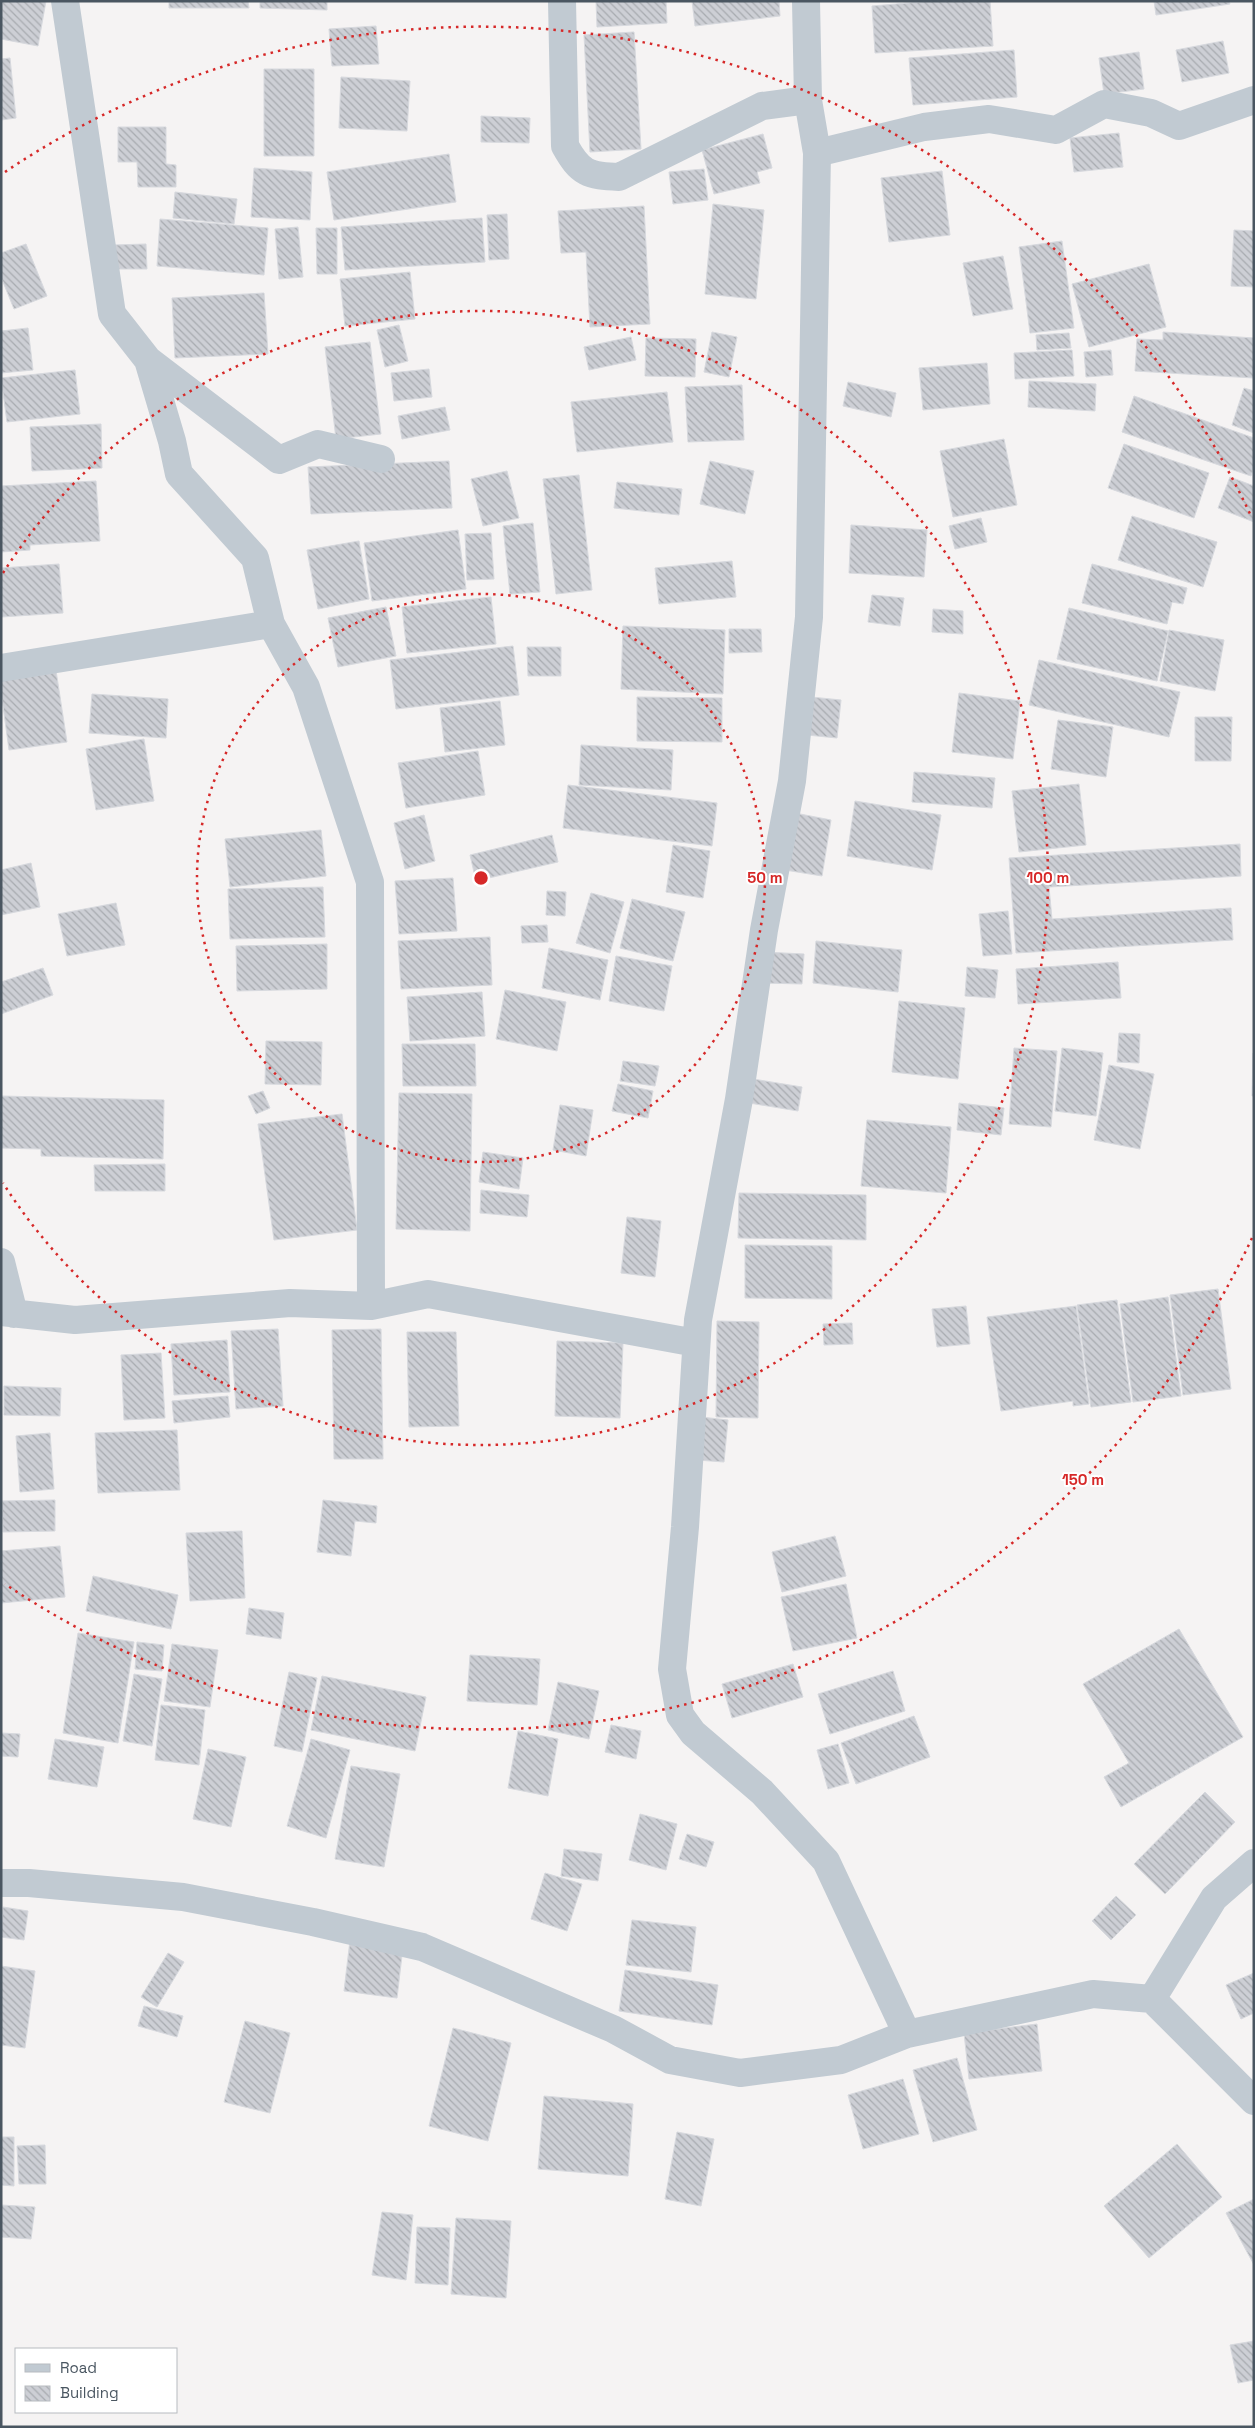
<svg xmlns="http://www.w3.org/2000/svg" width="1255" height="2428" viewBox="0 0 1255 2428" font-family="'Space Grotesk',sans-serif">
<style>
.building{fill:url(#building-back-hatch);stroke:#d7d9de}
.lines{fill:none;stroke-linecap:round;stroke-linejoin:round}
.minor{stroke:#c1cad2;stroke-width:28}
.ring{fill:none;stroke:#d62828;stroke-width:2.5;stroke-dasharray:2.5 5}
.centre{fill:#d62828;stroke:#fff;stroke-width:2.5}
.ring-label{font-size:15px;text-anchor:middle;font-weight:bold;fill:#d62828;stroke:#fff;stroke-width:4;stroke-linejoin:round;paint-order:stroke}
</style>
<defs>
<pattern id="building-back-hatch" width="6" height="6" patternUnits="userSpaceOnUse" patternTransform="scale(1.25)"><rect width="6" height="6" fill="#cdcfd5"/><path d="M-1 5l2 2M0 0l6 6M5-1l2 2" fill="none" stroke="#a8abb0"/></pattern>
</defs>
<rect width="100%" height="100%" fill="#f5f3f3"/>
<path class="building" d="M 2,1 L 46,1 L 38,46 L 1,39 Z
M 169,1 L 248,1 L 249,8 L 169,8 Z
M 260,1 L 327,1 L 327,10 L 260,8 Z
M 596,1 L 666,1 L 667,23 L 597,27 Z
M 692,1 L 779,1 L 780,16 L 695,26 Z
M 932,1 L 990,1 L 993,46 L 875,53 L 872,6 Z
M 1154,1 L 1229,1 L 1230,4 L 1156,15 Z
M 376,26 L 379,64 L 332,66 L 329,29 Z
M 634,32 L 641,149 L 590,152 L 584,35 Z
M 1223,41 L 1229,73 L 1182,82 L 1176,50 Z
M 1014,50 L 1017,97 L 913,105 L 909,58 Z
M 1139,52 L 1144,89 L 1104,94 L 1099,58 Z
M 10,58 L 16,118 L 1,120 L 1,59 Z
M 264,69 L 314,69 L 314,156 L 264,156 Z
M 341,77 L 410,81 L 407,131 L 339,128 Z
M 481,116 L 530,118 L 529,143 L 481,142 Z
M 118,127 L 166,127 L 166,164 L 176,165 L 176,187 L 138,187 L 137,162 L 118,162 Z
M 1119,133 L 1123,167 L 1074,172 L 1070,138 Z
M 763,134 L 772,168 L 757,172 L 760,183 L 714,194 L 702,150 Z
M 449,154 L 456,202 L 334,220 L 327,172 Z
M 254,168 L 312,172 L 310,220 L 251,217 Z
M 704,169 L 708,200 L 673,204 L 669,172 Z
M 942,171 L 950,235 L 889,242 L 881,178 Z
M 175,192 L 237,199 L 234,224 L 173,218 Z
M 713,204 L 764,210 L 756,299 L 705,294 Z
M 644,206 L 650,324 L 590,327 L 586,252 L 561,253 L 558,211 Z
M 507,214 L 509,259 L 489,260 L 487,215 Z
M 482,218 L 485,262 L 345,270 L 341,227 Z
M 160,219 L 268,228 L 264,275 L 157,266 Z
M 298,227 L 303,277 L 279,279 L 275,229 Z
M 316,228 L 337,228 L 337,274 L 317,274 Z
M 1234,230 L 1254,231 L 1254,287 L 1231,286 Z
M 1062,241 L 1074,328 L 1030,333 L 1019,247 Z
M 26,244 L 47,296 L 14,309 L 1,277 L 1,253 Z
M 146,244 L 147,269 L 115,269 L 114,245 Z
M 1003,256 L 1013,309 L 973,316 L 963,263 Z
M 1149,264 L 1166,327 L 1089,347 L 1072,284 Z
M 410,272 L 415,319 L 345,326 L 340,279 Z
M 264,293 L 268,354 L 175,358 L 172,298 Z
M 399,325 L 408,361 L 385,367 L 377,330 Z
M 28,328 L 33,370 L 1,373 L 1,331 Z
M 712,332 L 737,337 L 729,377 L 704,372 Z
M 1163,332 L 1254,338 L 1254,378 L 1135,371 L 1137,339 L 1163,340 Z
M 1069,333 L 1071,348 L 1037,350 L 1036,335 Z
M 631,337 L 636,360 L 589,370 L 584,347 Z
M 646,338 L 696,339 L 695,377 L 645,376 Z
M 370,342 L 381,434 L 336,439 L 325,347 Z
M 1072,350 L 1074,376 L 1015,379 L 1014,353 Z
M 1111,350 L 1113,375 L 1086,377 L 1084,352 Z
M 987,363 L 990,404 L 923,410 L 919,368 Z
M 429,369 L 432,397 L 394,401 L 391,373 Z
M 75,370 L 80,414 L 7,422 L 1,378 Z
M 1029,381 L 1096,384 L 1095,411 L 1028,407 Z
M 848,382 L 896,393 L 891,417 L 843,406 Z
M 742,385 L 744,440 L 688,442 L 685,387 Z
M 1244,388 L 1254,391 L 1254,433 L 1232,425 Z
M 667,392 L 673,442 L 577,452 L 571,402 Z
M 1134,396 L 1254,438 L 1254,466 L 1251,476 L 1122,432 Z
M 445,407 L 450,430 L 402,439 L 398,416 Z
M 101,424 L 102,468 L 32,471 L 30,427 Z
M 1004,439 L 1017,505 L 953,517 L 940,451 Z
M 1124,444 L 1209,473 L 1194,518 L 1108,488 Z
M 449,461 L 452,508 L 311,514 L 308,467 Z
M 710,461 L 754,471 L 745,514 L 700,504 Z
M 507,471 L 519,518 L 483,526 L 471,479 Z
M 579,475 L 592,590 L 556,594 L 543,479 Z
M 1230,477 L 1254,486 L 1254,522 L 1218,508 Z
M 96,481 L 100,541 L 30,545 L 30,550 L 1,552 L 1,486 Z
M 617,482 L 682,489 L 679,515 L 614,508 Z
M 1132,516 L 1217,542 L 1203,587 L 1118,560 Z
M 981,518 L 987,542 L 955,549 L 949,526 Z
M 533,523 L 540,592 L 510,594 L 503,526 Z
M 851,525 L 927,530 L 924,577 L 849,573 Z
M 458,530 L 466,589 L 372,601 L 364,543 Z
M 491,533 L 494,579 L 467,580 L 465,534 Z
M 359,541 L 369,599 L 318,609 L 307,550 Z
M 732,561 L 736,597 L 659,604 L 655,568 Z
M 59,564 L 63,613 L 1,617 L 1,568 Z
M 1092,564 L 1187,588 L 1183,604 L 1172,602 L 1167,624 L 1082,603 Z
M 872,595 L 904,598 L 900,626 L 868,622 Z
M 491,597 L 496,644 L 407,653 L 402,607 Z
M 386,607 L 396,656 L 338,667 L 328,618 Z
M 1069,608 L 1168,631 L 1157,681 L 1057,659 Z
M 933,609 L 963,611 L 963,634 L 932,632 Z
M 623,626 L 725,630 L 723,694 L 621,689 Z
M 729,629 L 761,629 L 762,652 L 729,653 Z
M 1169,630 L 1224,640 L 1215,691 L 1160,681 Z
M 513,646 L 519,695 L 396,709 L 390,660 Z
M 527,647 L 561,647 L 561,676 L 528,676 Z
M 1039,660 L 1180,692 L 1169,737 L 1029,705 Z
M 55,664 L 67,742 L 9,750 L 1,691 L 1,672 Z
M 959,693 L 1020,701 L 1013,759 L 952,752 Z
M 92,694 L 168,699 L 166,738 L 89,733 Z
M 637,697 L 722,698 L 722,742 L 637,741 Z
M 811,697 L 841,700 L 837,738 L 807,735 Z
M 500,701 L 505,745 L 445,752 L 440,708 Z
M 1195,717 L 1232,717 L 1231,761 L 1195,761 Z
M 1058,720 L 1113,727 L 1106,777 L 1051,769 Z
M 144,739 L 154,801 L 96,810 L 86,749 Z
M 581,745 L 673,750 L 671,790 L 579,785 Z
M 478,751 L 485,795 L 406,808 L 398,763 Z
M 914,772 L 995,778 L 992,808 L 912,802 Z
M 1079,784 L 1086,845 L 1019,852 L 1012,791 Z
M 568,785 L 717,803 L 712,846 L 563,828 Z
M 855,801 L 941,815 L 932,870 L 847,856 Z
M 795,813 L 831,820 L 822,876 L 785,870 Z
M 424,815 L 435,861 L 405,869 L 394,823 Z
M 321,830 L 326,876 L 230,887 L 225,839 Z
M 552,835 L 558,862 L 476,881 L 470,855 Z
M 1240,844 L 1241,876 L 1049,887 L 1052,919 L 1231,908 L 1233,940 L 1016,953 L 1009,858 Z
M 673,845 L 710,851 L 703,898 L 666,892 Z
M 31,863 L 40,907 L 1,915 L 1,870 Z
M 453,878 L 457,931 L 399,934 L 395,881 Z
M 323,887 L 325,937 L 230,939 L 228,889 Z
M 547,891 L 566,892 L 565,916 L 546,915 Z
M 591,893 L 624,902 L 610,953 L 576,943 Z
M 632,899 L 685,912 L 673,961 L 620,948 Z
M 116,903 L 125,945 L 67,956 L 58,914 Z
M 1008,911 L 1012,954 L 983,956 L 979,914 Z
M 547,925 L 548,942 L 522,943 L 521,926 Z
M 490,937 L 492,985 L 401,989 L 398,941 Z
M 816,941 L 902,950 L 898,992 L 813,983 Z
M 327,944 L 327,989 L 237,991 L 236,946 Z
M 549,948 L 608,960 L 600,1000 L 542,988 Z
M 763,952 L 804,954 L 802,984 L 762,983 Z
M 616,956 L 672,966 L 664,1011 L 609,1001 Z
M 1118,962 L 1121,998 L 1018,1004 L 1016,969 Z
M 967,967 L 998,970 L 995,998 L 965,996 Z
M 43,968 L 53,995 L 1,1014 L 1,982 Z
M 505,990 L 566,1002 L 557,1051 L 496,1039 Z
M 482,992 L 485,1036 L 410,1041 L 407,997 Z
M 899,1001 L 965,1008 L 958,1079 L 892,1072 Z
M 1119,1033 L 1140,1034 L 1139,1063 L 1117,1062 Z
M 266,1041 L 322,1042 L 321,1085 L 265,1084 Z
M 402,1044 L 475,1044 L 476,1086 L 403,1086 Z
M 1014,1048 L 1057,1051 L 1051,1127 L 1009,1124 Z
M 1062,1048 L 1103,1053 L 1096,1116 L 1055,1111 Z
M 1253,1053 L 1254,1053 L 1254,1096 L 1252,1096 Z
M 623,1061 L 659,1066 L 655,1086 L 620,1081 Z
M 1109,1065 L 1154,1074 L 1140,1149 L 1094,1140 Z
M 747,1078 L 802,1087 L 798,1111 L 743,1102 Z
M 618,1084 L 653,1091 L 648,1118 L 612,1111 Z
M 263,1091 L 270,1108 L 256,1114 L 248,1096 Z
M 399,1093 L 472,1094 L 470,1231 L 396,1229 Z
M 1,1096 L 164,1100 L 163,1159 L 41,1156 L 41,1149 L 1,1148 Z
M 959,1103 L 1004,1108 L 1001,1135 L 957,1130 Z
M 560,1105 L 593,1110 L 586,1156 L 553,1150 Z
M 342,1114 L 357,1230 L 274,1240 L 258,1124 Z
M 867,1120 L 951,1127 L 946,1193 L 861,1186 Z
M 483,1152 L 523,1158 L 519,1189 L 479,1182 Z
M 165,1164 L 165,1191 L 95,1191 L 94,1165 Z
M 481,1190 L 529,1195 L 527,1217 L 480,1213 Z
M 739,1193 L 866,1195 L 866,1240 L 738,1238 Z
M 627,1217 L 661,1221 L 655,1277 L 621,1273 Z
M 745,1245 L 832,1246 L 832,1299 L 745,1298 Z
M 1218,1289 L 1231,1389 L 1183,1395 L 1170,1295 Z
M 1168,1297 L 1181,1396 L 1133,1402 L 1120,1304 Z
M 1117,1300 L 1131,1402 L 1091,1407 L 1077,1305 Z
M 966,1306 L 970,1344 L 937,1347 L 932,1309 Z
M 1076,1306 L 1089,1404 L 1073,1406 L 1073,1401 L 1001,1411 L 987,1317 Z
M 717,1321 L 759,1322 L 758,1418 L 716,1417 Z
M 852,1323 L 853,1344 L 824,1345 L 823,1324 Z
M 278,1329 L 283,1406 L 236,1409 L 231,1331 Z
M 381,1329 L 383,1459 L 334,1459 L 332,1330 Z
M 407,1332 L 456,1332 L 459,1426 L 409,1427 Z
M 227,1340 L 230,1392 L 174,1395 L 171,1344 Z
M 557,1341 L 623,1343 L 620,1418 L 555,1416 Z
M 161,1353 L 165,1418 L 124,1420 L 121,1355 Z
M 4,1386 L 61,1388 L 60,1416 L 4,1415 Z
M 228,1396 L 230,1417 L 174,1423 L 172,1401 Z
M 701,1417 L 728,1420 L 724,1462 L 697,1460 Z
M 177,1430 L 180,1490 L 98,1493 L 95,1433 Z
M 50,1433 L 54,1489 L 20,1492 L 16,1436 Z
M 55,1500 L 55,1531 L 3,1532 L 2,1501 Z
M 323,1500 L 377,1506 L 376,1523 L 355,1521 L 351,1556 L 317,1552 Z
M 242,1531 L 245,1598 L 190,1601 L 186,1533 Z
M 835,1536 L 846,1576 L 782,1592 L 772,1552 Z
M 60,1546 L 65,1597 L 1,1603 L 1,1551 Z
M 93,1576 L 178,1595 L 171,1629 L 86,1611 Z
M 846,1584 L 857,1638 L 793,1651 L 781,1597 Z
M 249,1608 L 284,1613 L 281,1639 L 246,1634 Z
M 1179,1629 L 1243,1737 L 1121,1807 L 1104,1777 L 1129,1763 L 1083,1684 Z
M 78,1633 L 134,1642 L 118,1743 L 63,1733 Z
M 137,1642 L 164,1645 L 162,1671 L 135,1669 Z
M 172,1644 L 218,1650 L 210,1707 L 164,1701 Z
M 470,1655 L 540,1659 L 537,1705 L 467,1701 Z
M 793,1664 L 803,1697 L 732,1718 L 722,1684 Z
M 893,1671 L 905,1711 L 830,1734 L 818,1694 Z
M 289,1672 L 317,1678 L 302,1752 L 274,1746 Z
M 134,1674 L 162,1679 L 152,1746 L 123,1741 Z
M 322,1676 L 426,1697 L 415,1751 L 311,1730 Z
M 558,1682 L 599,1691 L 589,1739 L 548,1730 Z
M 161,1705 L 205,1710 L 199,1765 L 155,1760 Z
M 914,1716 L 930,1757 L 856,1784 L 841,1743 Z
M 611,1725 L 641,1731 L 636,1759 L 605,1752 Z
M 518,1731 L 558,1739 L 548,1796 L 508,1788 Z
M 1,1733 L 20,1734 L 18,1757 L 1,1756 Z
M 55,1739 L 104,1747 L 97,1787 L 48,1779 Z
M 311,1739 L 350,1750 L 326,1838 L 287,1826 Z
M 838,1744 L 849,1783 L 828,1789 L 817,1750 Z
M 208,1749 L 246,1757 L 231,1827 L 193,1819 Z
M 351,1766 L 400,1774 L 384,1867 L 335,1859 Z
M 1205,1792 L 1235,1822 L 1165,1894 L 1134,1864 Z
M 640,1814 L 677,1824 L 666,1870 L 629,1860 Z
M 687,1834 L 714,1842 L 706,1867 L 679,1859 Z
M 564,1849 L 602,1854 L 598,1881 L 561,1876 Z
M 545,1873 L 582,1884 L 567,1931 L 531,1919 Z
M 1116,1896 L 1136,1915 L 1111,1940 L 1092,1921 Z
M 3,1907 L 28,1911 L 24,1940 L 1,1937 Z
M 632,1920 L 696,1927 L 691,1972 L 626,1965 Z
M 350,1940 L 403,1947 L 397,1998 L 344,1991 Z
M 168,1953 L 184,1962 L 157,2007 L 141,1997 Z
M 1,1966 L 35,1971 L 25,2048 L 1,2045 Z
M 625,1970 L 718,1985 L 712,2025 L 619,2011 Z
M 1254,1973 L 1254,2013 L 1241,2019 L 1226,1985 Z
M 144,2006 L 183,2016 L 177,2037 L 138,2026 Z
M 245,2021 L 290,2033 L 270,2113 L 224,2102 Z
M 1037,2024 L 1042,2071 L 969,2079 L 964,2033 Z
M 453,2028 L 511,2043 L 488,2141 L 429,2126 Z
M 957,2058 L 977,2130 L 933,2142 L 913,2070 Z
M 903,2079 L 919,2134 L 863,2149 L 848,2095 Z
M 544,2096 L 633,2104 L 628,2176 L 538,2169 Z
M 677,2132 L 714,2139 L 701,2206 L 665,2199 Z
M 1,2137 L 14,2137 L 14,2186 L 1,2185 Z
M 1177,2144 L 1222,2197 L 1149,2258 L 1104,2206 Z
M 45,2145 L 46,2184 L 19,2184 L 17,2146 Z
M 1254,2199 L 1254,2265 L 1226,2213 Z
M 1,2205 L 35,2207 L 31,2239 L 1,2237 Z
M 382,2212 L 413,2215 L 406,2280 L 372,2275 Z
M 456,2218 L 511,2221 L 506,2298 L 451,2294 Z
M 417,2227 L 450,2228 L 448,2285 L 415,2283 Z
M 1254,2341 L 1254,2380 L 1238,2383 L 1230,2345 Z"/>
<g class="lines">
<path class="minor" d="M 65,1 L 112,314 L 148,360 L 172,441 L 179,474 L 255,558 L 271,624 L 306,687 L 370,882 L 371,1306
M 562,1 L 565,146 C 580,173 588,176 619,177 L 762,106 L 808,100
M 806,1 L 808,100 L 817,153 L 809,617 L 792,781 L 764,930 L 739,1099 L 698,1320 L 685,1527 L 672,1669 L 680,1715 L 693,1733 L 762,1792 L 826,1861 L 907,2034
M 817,153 L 924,127 L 989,119 L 1056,130 L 1104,104 L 1151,113 L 1179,126 L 1254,100
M 148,360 L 279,460 L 318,444 L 381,459
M 1,668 L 271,624
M 1,1262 L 14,1314
M 1,1312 L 75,1320 L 290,1303 L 371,1306 L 428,1294 L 696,1343
M 1,1883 L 29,1883 L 183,1897 L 313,1922 L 422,1947 L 613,2029 L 670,2060 L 740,2073 L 841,2060 L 907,2034 L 1093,1994 L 1152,1999 L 1254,2101
M 1152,1999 L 1214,1898 L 1254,1863"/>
</g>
<g class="ring">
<circle cx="481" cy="878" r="284"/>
<path d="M3 573A567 567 0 1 1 3 1183"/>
<path d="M1252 1238A851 851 0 0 1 5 1584M5 172A851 851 0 0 1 1252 518"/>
</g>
<circle cx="481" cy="878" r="8" class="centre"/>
<g class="ring-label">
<text x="765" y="883">50 m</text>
<text x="1048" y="883">100 m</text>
<text x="1083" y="1485">150 m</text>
</g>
<rect width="1255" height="2428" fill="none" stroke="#4a5661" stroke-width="5"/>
<rect x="15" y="2348" width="162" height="65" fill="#ffffff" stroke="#b7bbc0"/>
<rect x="25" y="2364" width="25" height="8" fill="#c1cad2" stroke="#b7bbc0"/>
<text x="60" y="2373" font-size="15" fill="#4a5661">Road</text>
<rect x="25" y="2386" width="25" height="15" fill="url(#building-back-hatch)" stroke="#b7bbc0"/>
<text x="60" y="2398" font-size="15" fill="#4a5661">Building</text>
</svg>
